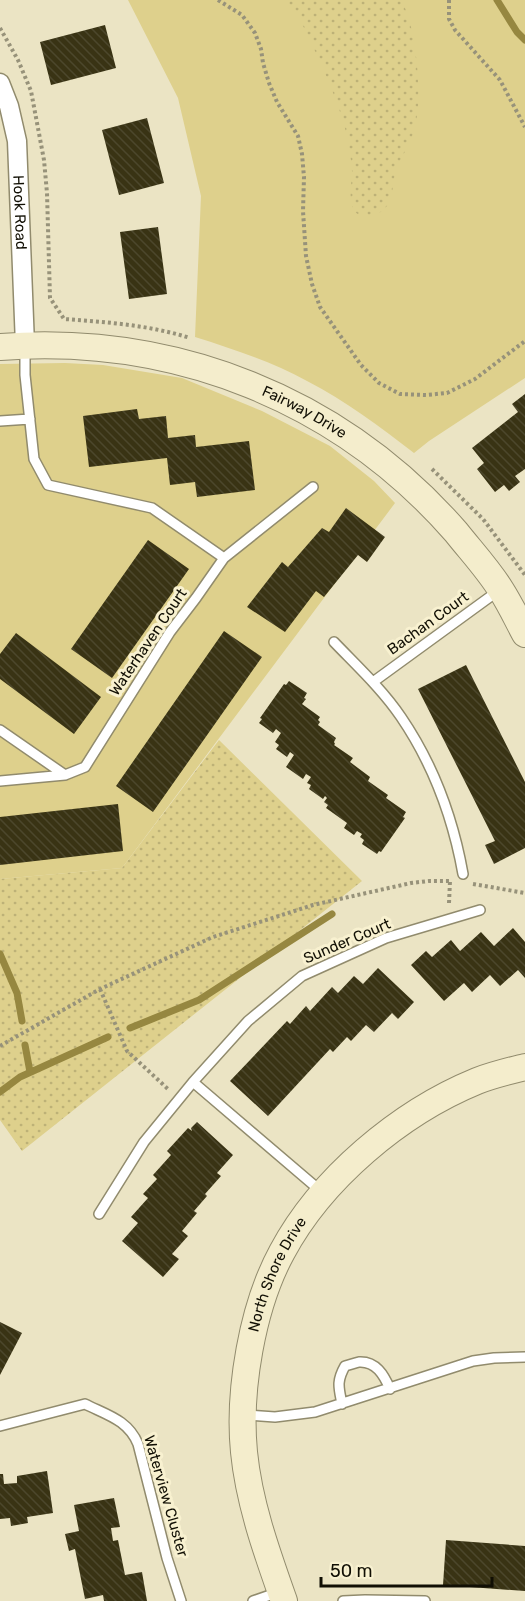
<svg xmlns="http://www.w3.org/2000/svg" width="525" height="1601" viewBox="0 0 525 1601" font-family="Rubik,sans-serif">
<style>
.grass{fill:#ded08c}
.park{fill:url(#park-dots)}
.lines{fill:none;stroke-linecap:round;stroke-linejoin:round}
.stream{stroke:#968740;stroke-width:7}
.building{fill:url(#building-back-hatch)}
.lane-casing{stroke:#918b6d;stroke-width:12}
.street-casing{stroke:#918b6d;stroke-width:21}
.secondary-casing{stroke:#918b6d;stroke-width:28}
.path{stroke:#97927a;stroke-width:4;stroke-dasharray:3 3;stroke-linecap:butt}
.lane{stroke:#fff;stroke-width:9}
.street{stroke:#fff;stroke-width:18}
.secondary{stroke:#f4edcc;stroke-width:26}
.labels{text-anchor:middle;dominant-baseline:central;stroke-width:6;stroke-linejoin:round;paint-order:stroke}
.street-label{font-size:15px;fill:#110f04;stroke:#f8f1d0}
</style>
<defs>
<pattern id="park-dots" width="8" height="8" patternUnits="userSpaceOnUse" patternTransform="scale(1.5)"><rect width="8" height="8" fill="#ded08c"/><path d="M2 2h.1M6 6h.1" fill="none" stroke="#bdb177" stroke-width="1.8" stroke-linecap="round"/></pattern>
<pattern id="building-back-hatch" width="6" height="6" patternUnits="userSpaceOnUse" patternTransform="scale(1.5)"><rect width="6" height="6" fill="#393314"/><path d="M-1 5l2 2M0 0l6 6M5-1l2 2" fill="none" stroke="#4c472c"/></pattern>
</defs>
<rect width="100%" height="100%" fill="#ebe4c4"/>
<path class="grass" d="M 128,0 L 525,0 L 525,378 L 429,441 L 414,453 C 380,427 346,401 307,381 C 272,362 233,349 195,337 L 201,196 L 178,98 Z
M 65,363 L 103,365 L 182,378 L 262,411 L 330,446 L 374,481 L 395,503 L 122,868 L 0,879 L 0,364 Z"/>
<path class="park" d="M 286,0 L 401,0 C 415,23 420,79 418,107 C 417,119 414,135 408,146 C 404,154 399,161 396,170 C 391,187 395,210 373,215 C 368,216 363,217 359,215 C 346,207 352,184 352,172 C 352,166 351,160 350,154 C 346,120 332,90 319,59 C 309,39 301,17 286,0 Z
M 219,740 L 362,881 L 22,1151 L 0,1120 L 0,879 L 122,868 Z"/>
<g class="lines">
<path class="stream" d="M 497,0 L 517,32 L 525,40
M 0,954 L 17,993 L 22,1021
M 130,1028 L 199,1000 L 332,914
M 25,1045 L 30,1072
M 0,1092 L 20,1077 L 108,1037"/>
</g>
<path class="building" d="M 105,25 L 116,68 L 51,85 L 40,42 Z
M 147,118 L 164,183 L 119,195 L 102,130 Z
M 158,227 L 167,294 L 129,299 L 120,232 Z
M 525,394 L 525,469 L 515,476 L 520,482 L 509,491 L 504,485 L 495,492 L 477,469 L 484,463 L 472,448 L 518,412 L 512,404 Z
M 137,409 L 139,419 L 166,416 L 168,438 L 195,435 L 196,447 L 249,441 L 255,490 L 197,497 L 195,482 L 170,485 L 167,458 L 89,467 L 83,416 Z
M 346,508 L 385,537 L 367,562 L 358,555 L 324,597 L 316,591 L 285,632 L 247,607 L 282,562 L 288,567 L 322,528 L 329,532 Z
M 148,540 L 189,569 L 112,678 L 71,649 Z
M 224,631 L 262,657 L 153,812 L 116,786 Z
M 16,633 L 101,697 L 74,734 L 0,679 L 0,654 Z
M 466,665 L 525,782 L 525,848 L 494,864 L 485,845 L 495,841 L 418,689 Z
M 289,681 L 307,693 L 304,698 L 306,699 L 302,704 L 320,717 L 318,720 L 320,722 L 318,725 L 336,738 L 334,742 L 335,744 L 334,745 L 353,758 L 350,762 L 370,777 L 368,781 L 388,795 L 386,798 L 406,812 L 403,817 L 405,818 L 381,852 L 379,851 L 377,854 L 362,844 L 364,840 L 360,837 L 362,834 L 357,831 L 354,835 L 344,828 L 347,823 L 326,808 L 328,805 L 324,802 L 327,798 L 325,796 L 323,799 L 309,789 L 311,785 L 307,783 L 311,777 L 306,774 L 303,779 L 286,767 L 294,755 L 290,752 L 287,757 L 276,749 L 279,745 L 275,742 L 281,733 L 276,729 L 273,733 L 259,723 L 262,719 L 260,718 L 284,684 L 286,685 Z
M 118,804 L 123,851 L 0,865 L 0,817 Z
M 513,928 L 525,942 L 525,978 L 518,970 L 500,986 L 490,975 L 472,992 L 464,983 L 444,1001 L 411,965 L 426,951 L 432,957 L 451,940 L 460,951 L 481,932 L 494,946 Z
M 378,968 L 414,1002 L 398,1019 L 392,1013 L 374,1032 L 366,1025 L 351,1041 L 347,1037 L 333,1052 L 330,1049 L 268,1116 L 230,1081 L 287,1021 L 290,1024 L 306,1006 L 310,1011 L 332,987 L 338,993 L 354,976 L 363,984 Z
M 197,1122 L 233,1155 L 217,1173 L 221,1176 L 205,1194 L 207,1196 L 194,1211 L 197,1213 L 182,1231 L 188,1236 L 172,1254 L 179,1259 L 163,1277 L 122,1241 L 138,1223 L 131,1217 L 148,1198 L 143,1194 L 157,1179 L 153,1175 L 171,1155 L 167,1151 L 188,1128 L 192,1131 L 191,1128 Z
M 0,1322 L 22,1333 L 0,1375 Z
M 47,1471 L 53,1513 L 27,1517 L 28,1523 L 11,1526 L 10,1518 L 0,1519 L 0,1474 L 3,1474 L 4,1484 L 17,1483 L 17,1476 Z
M 114,1498 L 120,1527 L 111,1528 L 113,1541 L 118,1540 L 125,1575 L 142,1572 L 147,1601 L 104,1601 L 103,1595 L 85,1599 L 75,1549 L 69,1551 L 65,1534 L 79,1531 L 74,1505 Z
M 446,1540 L 525,1546 L 525,1591 L 443,1585 Z"/>
<g class="lines">
<g class="lane-casing">
<path id="lane" d="M 25,349 L 25,375 L 34,459 L 48,485 L 152,508 L 224,558
M 0,421 L 30,419
M 334,642 C 357,666 382,689 401,717 C 433,764 453,818 463,874
M 373,682 L 498,591
M 0,730 L 65,775
M 0,781 L 65,775 L 85,767 L 170,632 L 196,598 L 224,558 L 313,487
M 193,1082 L 323,1193
M 99,1214 L 144,1142 L 193,1082 L 248,1021 L 302,976 L 386,938 L 480,910
M 342,1404 C 339,1388 336,1382 345,1366 C 349,1365 355,1363 359,1362 C 376,1361 384,1375 390,1389
M 245,1415 L 275,1417 L 315,1412 L 473,1361 L 494,1358 L 525,1357
M 0,1426 L 85,1404 C 107,1415 128,1420 138,1444 L 167,1558 L 181,1601
M 253,1601 L 279,1592
M 343,1601 L 365,1600 L 425,1601"/>
</g>
<g class="street-casing">
<g id="street">
<path id="s1" d="M 0,83 L 9,106 L 17,141 L 25,345"/>
</g>
</g>
<g class="secondary-casing">
<g id="secondary">
<path id="s2" d="M 0,347 C 175,334 340,399 456,532 C 471,551 488,569 501,590 C 510,604 517,619 525,634"/>
<path id="s3" d="M 284,1601 C 267,1553 249,1503 244,1452 C 238,1391 252,1307 282,1252 C 321,1179 399,1113 477,1081 C 492,1075 509,1071 525,1067"/>
</g>
</g>
<path class="path" d="M 218,0 L 242,15 L 255,33 L 261,49 L 263,63 L 269,83 L 277,102 L 298,136 L 302,154 L 304,177 L 303,211 L 306,256 L 312,284 L 320,307 L 361,365 L 379,383 L 400,394 L 426,395 L 447,393 L 475,379 L 525,341
M 449,0 L 449,19 L 455,30 L 500,80 L 525,127
M 0,28 L 18,60 L 31,91 L 44,160 L 47,193 L 50,298 L 64,319 C 106,322 149,325 190,338
M 432,469 L 483,519 L 525,575
M 473,884 L 525,893
M 449,903 L 450,881
M 100,989 L 127,1051 L 169,1090
M 0,1046 L 100,989 L 213,937 L 313,905 L 411,883 L 429,881 L 451,881"/>
<use href="#lane" class="lane"/>
<use href="#street" class="street"/>
<use href="#secondary" class="secondary"/>
</g>
<g class="labels">
<g class="street-label">
<text stroke="none"><textPath href="#s1" startOffset="132">Hook Road</textPath></text>
<text stroke="none"><textPath href="#s2" startOffset="316">Fairway Drive</textPath></text>
<text transform="translate(428 623) rotate(-36)">Bachan Court</text>
<text transform="translate(148 642) rotate(-56)">Waterhaven Court</text>
<text transform="translate(347 941) rotate(-23)">Sunder Court</text>
<text stroke="none"><textPath href="#s3" startOffset="338">North Shore Drive</textPath></text>
<text transform="translate(166 1496) rotate(74)">Waterview Cluster</text>
</g>
</g>
<path d="M321 1577v9h171v-9" fill="none" stroke="#110f04" stroke-width="3"/>
<text x="330" y="1577" font-size="18" fill="#110f04" stroke="#f8f1d0" stroke-width="4.5" paint-order="stroke">50 m</text>
</svg>
